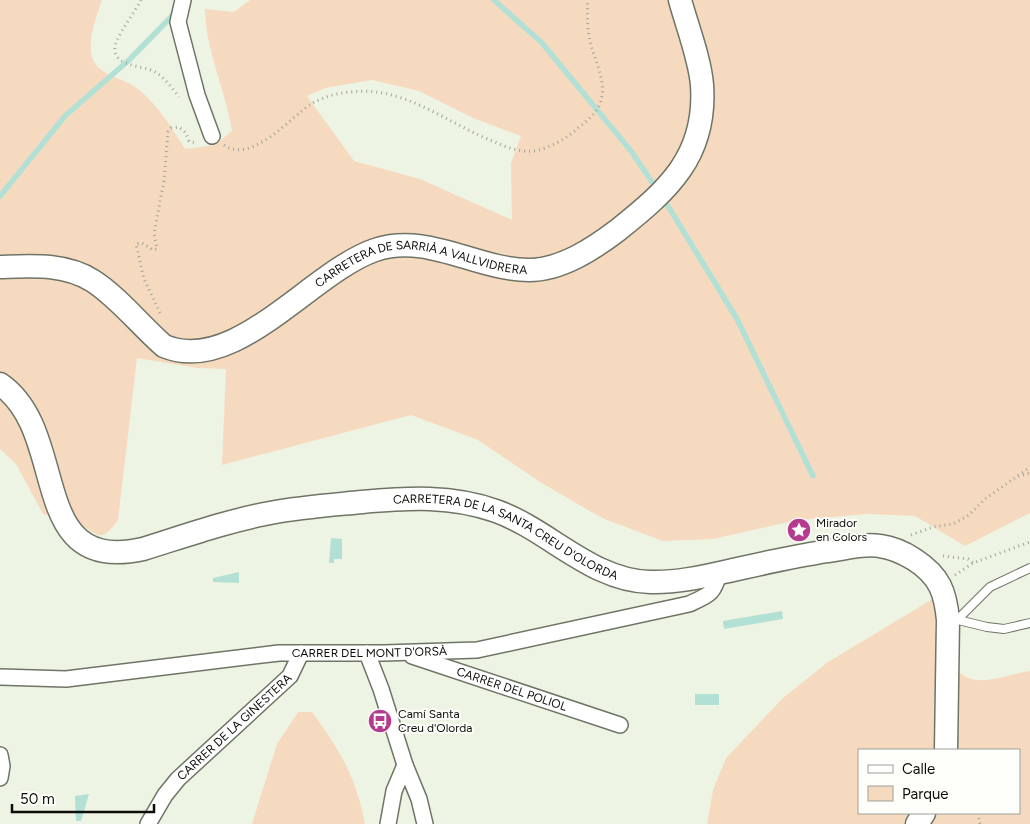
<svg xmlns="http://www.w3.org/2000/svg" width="1030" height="824" viewBox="0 0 1030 824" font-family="Figtree,sans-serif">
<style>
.green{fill:#f6dabf;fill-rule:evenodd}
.water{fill:#b2e0d5}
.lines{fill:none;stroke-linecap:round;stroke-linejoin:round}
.stream{stroke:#b2e0d5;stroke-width:5.5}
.service-casing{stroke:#6f7466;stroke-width:10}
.minor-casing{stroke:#6f7466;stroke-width:18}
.secondary-casing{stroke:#6f7466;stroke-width:25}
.path{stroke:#a0a498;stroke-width:3;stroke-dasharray:1 4;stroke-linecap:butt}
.service{stroke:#fff;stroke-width:8}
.minor{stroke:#fff;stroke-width:15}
.secondary{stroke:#fff;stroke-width:22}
.labels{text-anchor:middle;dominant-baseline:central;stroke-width:4;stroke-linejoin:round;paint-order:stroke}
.street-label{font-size:12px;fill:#0c0e09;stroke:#fefffb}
.poi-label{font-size:12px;fill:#0c0e09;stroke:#fefffb;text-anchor:start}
</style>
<rect width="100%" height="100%" fill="#eef4e3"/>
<path class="green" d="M 0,0 L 102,0 C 96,18 81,54 100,69 C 111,78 127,80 138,89 C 159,106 171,127 185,149 L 215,145 L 232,131 C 226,92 205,48 205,9 L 234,12 L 250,0 L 1030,0 L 1030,513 L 965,546 L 915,516 L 867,514 L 798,520 L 713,539 L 663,541 L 602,518 L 540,482 L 478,440 L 411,415 L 222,465 L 226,369 L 197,368 L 137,358 L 118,520 C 101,544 99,535 78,523 C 68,517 54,516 43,514 L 16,464 L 0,449 ZM 372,80 L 419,91 L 473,118 L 521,136 L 511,163 L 512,220 L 420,179 L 354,161 L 307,96 L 325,88 Z
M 936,597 C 935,628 930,645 954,668 C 964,677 971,681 985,680 C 1001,679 1015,673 1030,671 L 1030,824 L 707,824 L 713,790 L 726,758 L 783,698 L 828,662 ZM 859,750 L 1019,750 L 1019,813 L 859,813 Z
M 298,712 L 312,712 C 339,748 357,779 365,824 L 252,824 L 277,744 Z"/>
<path class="water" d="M 331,538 L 342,539 L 342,559 L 334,559 L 334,563 L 329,563 Z
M 239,572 L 239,583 L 213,582 L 213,578 Z
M 782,611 L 783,619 L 724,629 L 723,621 Z
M 695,694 L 719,694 L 719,705 L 695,705 Z
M 89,794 L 81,821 L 76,821 L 75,796 Z"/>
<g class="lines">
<path class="stream" d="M 494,0 L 542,43 L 631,151 L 652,182
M 0,196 L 65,116 L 129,60 L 174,14
M 668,206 L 737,319 L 813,476"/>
<g class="service-casing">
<path id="service" d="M 954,619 L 987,627 L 1004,629 L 1030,623
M 958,619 L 990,587 L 1030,568"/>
</g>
<g class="minor-casing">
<g id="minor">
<path d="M 183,0 L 178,22 L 197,95 L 212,136"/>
<path d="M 367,653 L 381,689 L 405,765 L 419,799 L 425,824"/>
<path id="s1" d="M 412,656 L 620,725"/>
<path id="s2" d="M 0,677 L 66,679 L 279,653 L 384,653 L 477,650 L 689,604 C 709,595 714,594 719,573"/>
<path d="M 0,755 L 2,766 L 0,778"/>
<path id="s3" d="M 148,824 L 165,795 L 178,779 L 290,676 L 301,653"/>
<path d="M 388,824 L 394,791 L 405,765"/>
</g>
</g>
<g class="secondary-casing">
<g id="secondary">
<path id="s4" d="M 0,267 C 31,266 65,263 93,281 C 118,297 141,326 164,346 C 235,376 311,272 375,250 C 427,232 477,270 529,270 C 561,270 593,249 618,230 C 668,190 707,156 702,85 C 700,59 687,26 680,0"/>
<path id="s5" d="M 0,384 C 71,433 25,575 143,549 C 185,536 227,521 270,513 C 301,507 331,505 362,502 C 409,498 451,495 496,511 C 549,530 592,581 650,582 C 678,583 706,576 733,570 C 764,563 796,556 828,551 C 844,549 863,543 880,546 C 902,549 930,566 940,586 C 945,596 947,609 948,620 L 946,750"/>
<path d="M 917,824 L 924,813"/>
</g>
</g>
<path class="path" d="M 141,0 C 134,13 123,27 117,40 C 106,68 142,64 155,72 C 165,78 172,88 179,97
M 224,145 C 251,165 291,117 311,104 C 323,97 337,93 351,92 C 403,85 448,124 495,142 C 508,148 524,154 539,150 C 553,146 567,138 578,128 C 589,119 600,111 602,96 C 605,78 594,59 590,41 C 587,27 587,14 588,0
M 160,313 L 144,279 L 136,244 L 142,243 L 153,250 L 157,249 L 154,234 L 164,181 L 168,132 L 171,128 L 179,127 L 186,133 L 189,141 L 196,143
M 1018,476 L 1030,473
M 911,535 L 933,527 L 953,524 L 969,515 L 985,499 L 1030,467
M 943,556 L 968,559 L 973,563
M 955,575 L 973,563 L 1030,542
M 978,813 L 980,824"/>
<use href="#service" class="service"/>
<use href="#minor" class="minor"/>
<use href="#secondary" class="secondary"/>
</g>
<defs>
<g id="sight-disc" transform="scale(1.25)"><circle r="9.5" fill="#b53b8f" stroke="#fefffb"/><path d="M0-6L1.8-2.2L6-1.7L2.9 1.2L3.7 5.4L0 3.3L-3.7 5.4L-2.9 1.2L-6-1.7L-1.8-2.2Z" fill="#fff"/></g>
<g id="bus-disc" transform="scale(1.25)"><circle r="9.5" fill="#b53b8f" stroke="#fefffb"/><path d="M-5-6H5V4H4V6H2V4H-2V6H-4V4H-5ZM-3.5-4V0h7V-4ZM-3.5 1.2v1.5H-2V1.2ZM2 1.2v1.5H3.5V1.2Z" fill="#fff"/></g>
</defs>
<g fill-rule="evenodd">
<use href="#sight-disc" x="799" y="530"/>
<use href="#bus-disc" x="380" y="721"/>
</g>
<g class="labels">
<g class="street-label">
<text stroke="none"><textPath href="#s4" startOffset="476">CARRETERA DE SARRIÀ A VALLVIDRERA</textPath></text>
<text stroke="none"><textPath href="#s5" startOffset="622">CARRETERA DE LA SANTA CREU D'OLORDA</textPath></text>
<text stroke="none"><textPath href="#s2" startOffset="371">CARRER DEL MONT D'ORSÀ</textPath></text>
<text stroke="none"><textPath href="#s1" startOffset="105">CARRER DEL POLIOL</textPath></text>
<text stroke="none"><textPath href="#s3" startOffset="131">CARRER DE LA GINESTERA</textPath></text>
</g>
<g class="poi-label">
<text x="816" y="523">Mirador<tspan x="816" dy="14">en Colors</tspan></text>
<text x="398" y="714">Camí Santa<tspan x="398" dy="14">Creu d'Olorda</tspan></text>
</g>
</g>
<rect x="858" y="749" width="162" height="65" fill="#fefffb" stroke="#9d9f9a"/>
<rect x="868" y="765" width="25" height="8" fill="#ffffff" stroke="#9d9f9a"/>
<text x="902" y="774" font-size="15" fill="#0c0e09">Calle</text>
<rect x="868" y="786" width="25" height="15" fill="#f6dabf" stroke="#9d9f9a"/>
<text x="902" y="799" font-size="15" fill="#0c0e09">Parque</text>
<path d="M12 804v8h142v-8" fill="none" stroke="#0c0e09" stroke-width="2.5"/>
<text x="20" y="804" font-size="15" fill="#0c0e09" stroke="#fefffb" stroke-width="4" paint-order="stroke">50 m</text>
</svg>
